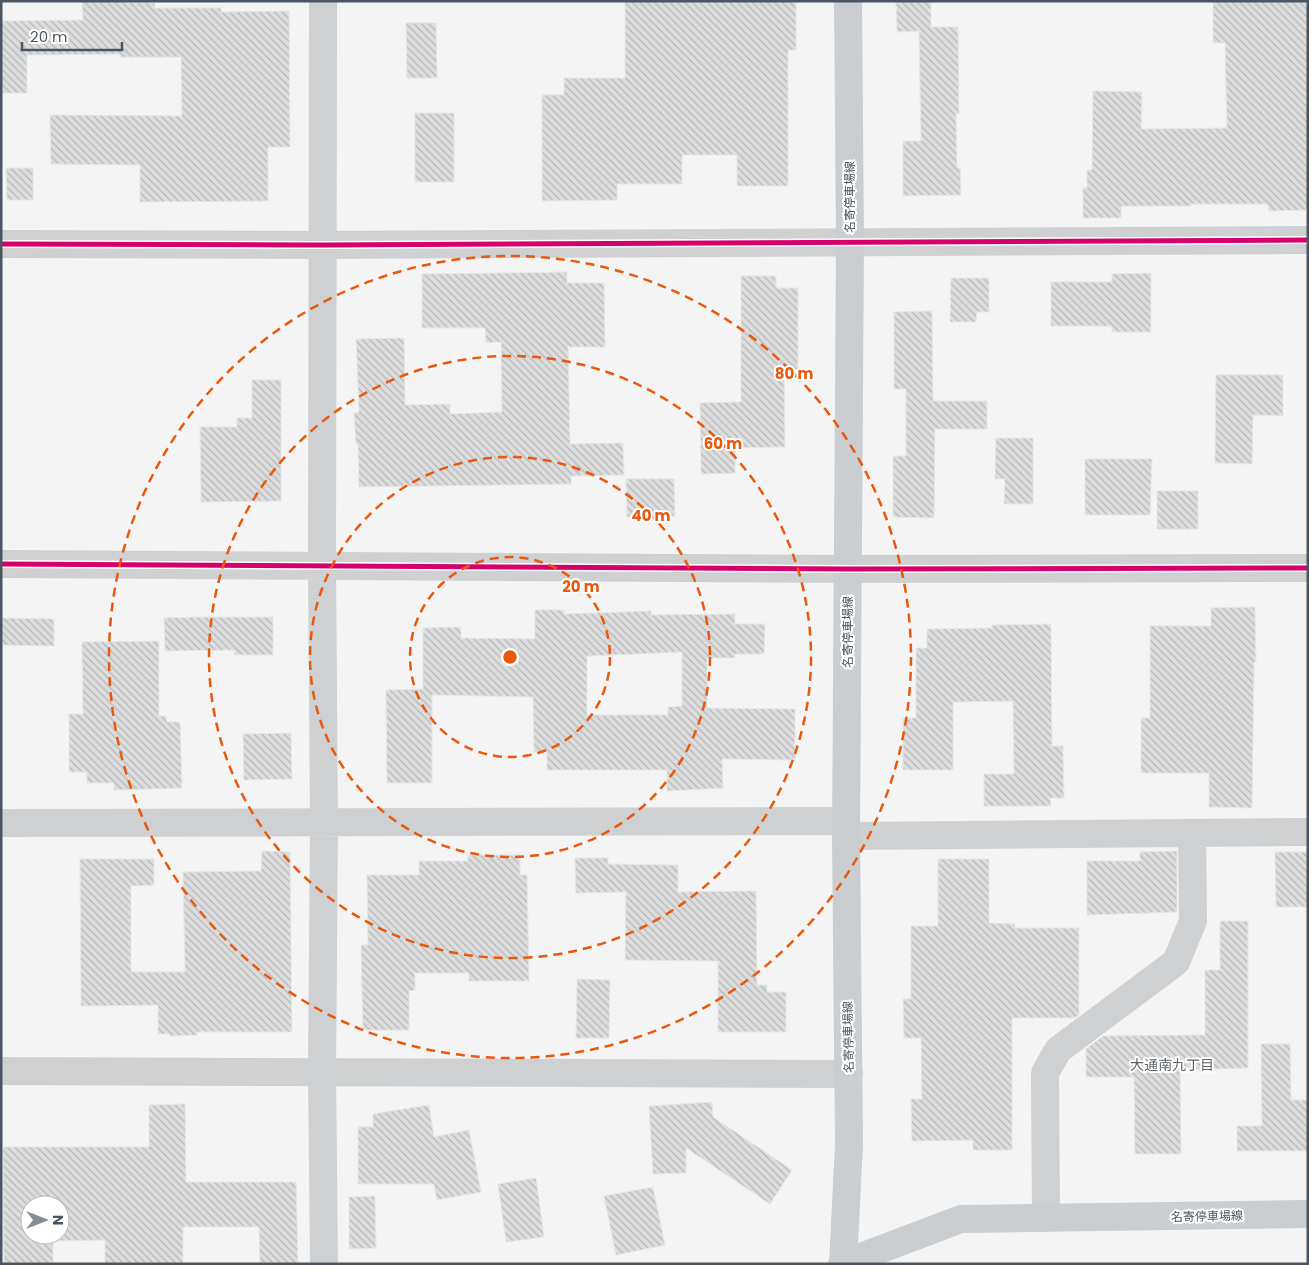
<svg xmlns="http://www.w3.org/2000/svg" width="1309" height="1265" viewBox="0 0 1309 1265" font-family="Poppins,'Noto Sans JP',sans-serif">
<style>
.building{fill:url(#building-back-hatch);stroke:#e5e6e7;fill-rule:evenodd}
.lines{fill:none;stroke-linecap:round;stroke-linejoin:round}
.minor{stroke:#ced0d2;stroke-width:28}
.major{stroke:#caced1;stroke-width:28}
.cycleway-casing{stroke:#fff;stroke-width:8}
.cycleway{stroke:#d6006c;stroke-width:5}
.ring{fill:none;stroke:#e8590c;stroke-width:2.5;stroke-dasharray:9 6}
.labels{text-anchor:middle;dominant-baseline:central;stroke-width:4;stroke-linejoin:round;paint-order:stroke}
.street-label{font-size:12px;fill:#4a5661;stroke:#fff}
.neighbourhood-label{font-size:14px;fill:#5f6368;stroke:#fff}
.centre{fill:#e8590c;stroke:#fff;stroke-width:2.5}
.ring-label{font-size:15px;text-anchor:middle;font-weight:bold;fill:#e8590c;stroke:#fff;stroke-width:4;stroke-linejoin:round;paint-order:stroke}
</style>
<defs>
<pattern id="building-back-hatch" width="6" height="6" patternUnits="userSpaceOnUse" patternTransform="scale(1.25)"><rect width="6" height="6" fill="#ddddde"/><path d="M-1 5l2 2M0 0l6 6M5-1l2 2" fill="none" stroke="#b5b6b7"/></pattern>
</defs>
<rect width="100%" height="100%" fill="#f4f4f4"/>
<path class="building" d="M 82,1 L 155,3 L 155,8 L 221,8 L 221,12 L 289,11 L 290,147 L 268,147 L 268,201 L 140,202 L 140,165 L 51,164 L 50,115 L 182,116 L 181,57 L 120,57 L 120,54 L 27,55 L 27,93 L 1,93 L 1,21 L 83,20 Z
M 625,1 L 796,1 L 796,50 L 788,50 L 788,186 L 737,186 L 737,155 L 682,155 L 682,184 L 617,184 L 617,200 L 542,201 L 542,95 L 564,95 L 564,78 L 625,78 Z
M 896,1 L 931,1 L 931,27 L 958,27 L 959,114 L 956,114 L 957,168 L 960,168 L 961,195 L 903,196 L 903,141 L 921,141 L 919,31 L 897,32 Z
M 1213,1 L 1308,1 L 1308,210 L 1269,211 L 1268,204 L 1191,204 L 1191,206 L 1121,206 L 1121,218 L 1083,218 L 1083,188 L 1087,188 L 1087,170 L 1092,170 L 1093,91 L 1142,92 L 1141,129 L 1227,128 L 1225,43 L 1213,43 Z
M 406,23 L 436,23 L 437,78 L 407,78 Z
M 415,113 L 454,113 L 454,182 L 415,182 Z
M 6,168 L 33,168 L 33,200 L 7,200 Z
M 567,272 L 567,283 L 604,283 L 605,347 L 568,347 L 570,444 L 623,443 L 624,475 L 571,476 L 571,484 L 359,487 L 358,444 L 356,444 L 354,413 L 359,412 L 356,339 L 404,338 L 405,405 L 450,404 L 450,414 L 502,412 L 501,342 L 486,343 L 485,328 L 422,328 L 422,274 Z
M 1151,273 L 1151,332 L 1112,332 L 1112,326 L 1051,326 L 1051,282 L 1112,282 L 1112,274 Z
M 741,276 L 776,276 L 776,288 L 798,288 L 798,377 L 784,377 L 785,447 L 735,448 L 735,473 L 701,474 L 700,403 L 741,402 Z
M 951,278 L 989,278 L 989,312 L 977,312 L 976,322 L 950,322 Z
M 932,311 L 933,401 L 987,401 L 987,429 L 935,429 L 934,518 L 893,517 L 893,456 L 906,456 L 906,389 L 894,389 L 894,312 Z
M 1216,375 L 1283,375 L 1283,416 L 1253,415 L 1252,464 L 1215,463 Z
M 252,380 L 281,380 L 281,501 L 201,502 L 200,427 L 237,427 L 237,418 L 252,418 Z
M 996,438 L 1033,438 L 1033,504 L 1004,504 L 1005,479 L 995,479 Z
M 1085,459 L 1152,459 L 1150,515 L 1085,515 Z
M 626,479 L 674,479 L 675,516 L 627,517 Z
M 1157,491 L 1198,491 L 1198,529 L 1157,529 Z
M 1255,607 L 1256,662 L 1254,662 L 1252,808 L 1209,807 L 1209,773 L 1141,773 L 1141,718 L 1150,718 L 1150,626 L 1211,626 L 1211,608 Z
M 535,610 L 564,610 L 564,614 L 651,611 L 651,615 L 735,614 L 735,624 L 765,624 L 764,654 L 735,654 L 735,658 L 707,658 L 707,708 L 795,709 L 795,760 L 722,759 L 723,788 L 667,791 L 667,770 L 547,770 L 547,752 L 534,752 L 533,697 L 432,695 L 432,783 L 387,783 L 386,690 L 423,689 L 423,628 L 461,627 L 461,638 L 535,639 ZM 682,652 L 682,706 L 668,707 L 668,715 L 587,715 L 587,656 Z
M 193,617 L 273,617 L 273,655 L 234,655 L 235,650 L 165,651 L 164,618 Z
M 1,618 L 54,619 L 54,646 L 1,645 Z
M 1051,624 L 1052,746 L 1063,746 L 1064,798 L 1050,798 L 1051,806 L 984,806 L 984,774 L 1014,774 L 1013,701 L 953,702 L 953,770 L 903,770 L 903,718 L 916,718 L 916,648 L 927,648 L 927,629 L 992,628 L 992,625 Z
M 159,641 L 159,716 L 166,716 L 167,722 L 180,722 L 182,788 L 114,790 L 114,783 L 87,783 L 87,772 L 69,772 L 69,714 L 83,714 L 82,642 Z
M 291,733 L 292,779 L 244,780 L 243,734 Z
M 262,851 L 290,852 L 292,1032 L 197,1032 L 197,1035 L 170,1036 L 170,1034 L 158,1034 L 158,1005 L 81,1006 L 80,859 L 154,859 L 154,885 L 131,886 L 131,972 L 185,972 L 183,872 L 261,871 Z
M 1177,851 L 1177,912 L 1087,915 L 1087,861 L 1140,861 L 1140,852 Z
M 1275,852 L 1308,852 L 1308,907 L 1276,907 Z
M 468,855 L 520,855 L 520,875 L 527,875 L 529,981 L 469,981 L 469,973 L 415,973 L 415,990 L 409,991 L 409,1030 L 363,1030 L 361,945 L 368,945 L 367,875 L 419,875 L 419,861 L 468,861 Z
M 575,858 L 608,858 L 608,864 L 678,865 L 678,892 L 756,891 L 757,985 L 767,985 L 767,992 L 786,992 L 786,1032 L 718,1032 L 718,961 L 625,960 L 626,892 L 576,893 Z
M 938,859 L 989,859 L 989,923 L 1015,924 L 1015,928 L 1079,928 L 1079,1015 L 1075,1018 L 1012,1018 L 1012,1150 L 973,1150 L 973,1140 L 912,1141 L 911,1099 L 922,1099 L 921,1038 L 904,1038 L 903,999 L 911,999 L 911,926 L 938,926 Z
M 1220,921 L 1248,921 L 1248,1068 L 1180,1070 L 1181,1154 L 1135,1154 L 1134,1077 L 1086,1077 L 1086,1049 L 1103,1036 L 1205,1035 L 1205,970 L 1220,970 Z
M 577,979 L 610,980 L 609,1038 L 576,1038 Z
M 1261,1044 L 1290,1044 L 1291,1100 L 1308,1100 L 1308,1151 L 1237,1151 L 1237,1126 L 1262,1126 Z
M 712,1102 L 713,1117 L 792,1170 L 770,1204 L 686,1148 L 686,1173 L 653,1174 L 649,1106 Z
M 185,1104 L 186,1182 L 296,1182 L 298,1264 L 260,1264 L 259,1227 L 183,1227 L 183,1264 L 105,1264 L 105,1240 L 53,1241 L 53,1264 L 4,1264 L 3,1147 L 149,1147 L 149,1105 ZM 30,1205 L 60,1205 L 60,1235 L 30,1235 Z
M 429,1105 L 434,1137 L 469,1130 L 481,1192 L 437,1200 L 434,1184 L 358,1184 L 358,1127 L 373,1127 L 373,1114 Z
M 536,1178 L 544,1237 L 506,1242 L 498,1184 Z
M 653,1187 L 665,1245 L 616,1255 L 604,1196 Z
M 375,1196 L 376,1248 L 349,1249 L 349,1197 Z"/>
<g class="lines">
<path class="minor" d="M 323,1 L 322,566 L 324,823 L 322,1072 L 324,1264
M 1,244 L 322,245 L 1308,240
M 1,564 L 848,569 L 1308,568
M 1,823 L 846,821
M 846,836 L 1308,832
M 1,1071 L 849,1074
M 1046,1218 L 1045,1073 L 1058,1050 L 1176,962 L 1193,921 L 1192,833"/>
<path class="major" d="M 842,1264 L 961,1219 L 1308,1214
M 843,1264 L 849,1144 L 846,836 L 850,243 L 848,1"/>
<g class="cycleway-casing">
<path id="cycleway" d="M 1,244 L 322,245 L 1308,240
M 1,564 L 848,569 L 1308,568"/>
</g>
<use href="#cycleway" class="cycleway"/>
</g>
<g class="ring">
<circle cx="510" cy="657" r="100"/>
<circle cx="510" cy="657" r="200"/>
<circle cx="510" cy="657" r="301"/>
<circle cx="510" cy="657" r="401"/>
</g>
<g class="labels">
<g class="street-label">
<text transform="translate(849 197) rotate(-90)">名寄停車場線</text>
<text transform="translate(847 632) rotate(-90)">名寄停車場線</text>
<text transform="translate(848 1037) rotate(-91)">名寄停車場線</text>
<text transform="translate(1207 1216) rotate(-1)">名寄停車場線</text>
</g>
<g class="neighbourhood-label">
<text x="1172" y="1065">大通南九丁目</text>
</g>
</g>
<circle cx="510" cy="657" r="8" class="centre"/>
<g class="ring-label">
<text x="794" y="379">80 m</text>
<text x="723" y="449">60 m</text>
<text x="651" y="521">40 m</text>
<text x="581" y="592">20 m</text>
</g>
<rect width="1309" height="1265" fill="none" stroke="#4a5661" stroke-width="5"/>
<g transform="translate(45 1220) rotate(90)"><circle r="24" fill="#ffffff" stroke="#b7bbc0"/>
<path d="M0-4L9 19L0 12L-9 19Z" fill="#868d94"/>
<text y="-8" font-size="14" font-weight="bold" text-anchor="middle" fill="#4a5661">N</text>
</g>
<path d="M22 42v8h100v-8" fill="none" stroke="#4a5661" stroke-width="2.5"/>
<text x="30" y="42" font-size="15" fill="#4a5661" stroke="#ffffff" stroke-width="4" paint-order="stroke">20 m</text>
</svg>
